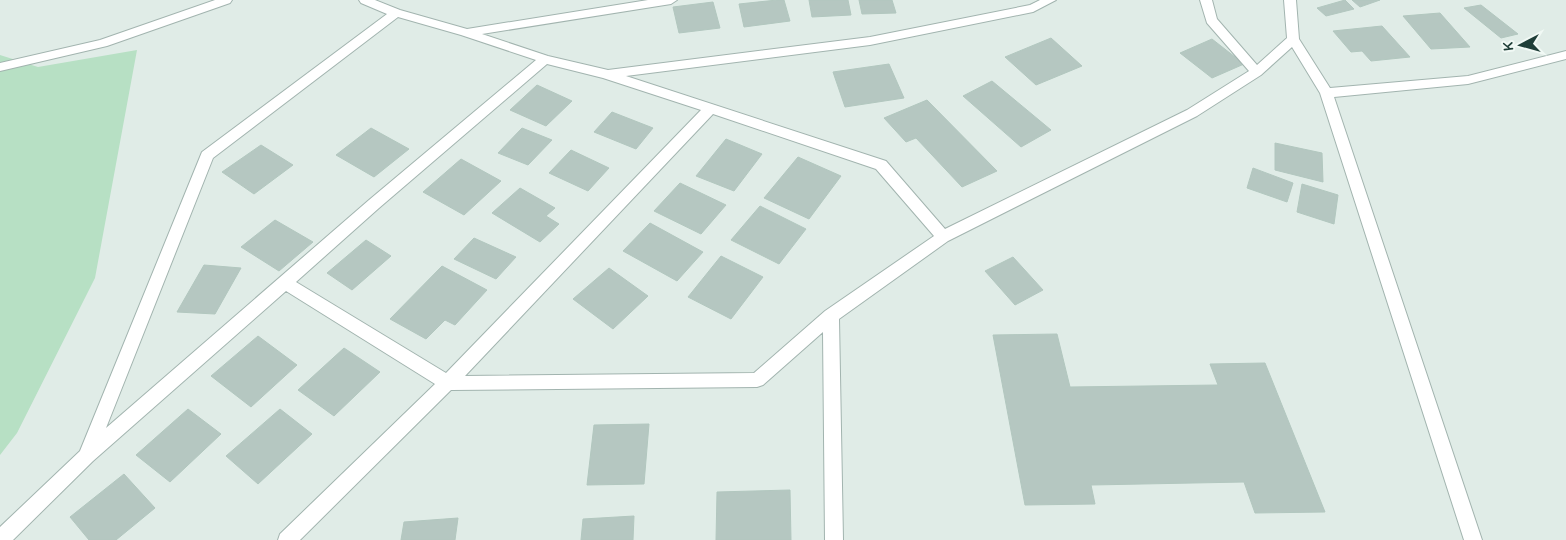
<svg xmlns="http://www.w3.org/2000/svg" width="1566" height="540" viewBox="0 0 1566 540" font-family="Quicksand,sans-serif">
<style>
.green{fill:#b7e0c4}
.building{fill:#b5c7c1;stroke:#b2c7bf}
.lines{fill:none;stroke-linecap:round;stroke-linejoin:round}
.minor-casing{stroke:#a2b4af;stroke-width:2}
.minor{fill:#fff;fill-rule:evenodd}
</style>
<rect width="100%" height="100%" fill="#e0ece7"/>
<path class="green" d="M 137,50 L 95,278 L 17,433 L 0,455 L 0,55 L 38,67 Z"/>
<path class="building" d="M 777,0 L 784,0 L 790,21 L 744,27 L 739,4 Z
M 809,0 L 848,0 L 851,15 L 812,17 Z
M 859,0 L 892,0 L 896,13 L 862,14 Z
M 1345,0 L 1354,9 L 1326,16 L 1317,8 Z
M 1352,0 L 1380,0 L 1360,7 Z
M 713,2 L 720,28 L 679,33 L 673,7 Z
M 1481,5 L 1518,34 L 1501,38 L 1464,8 Z
M 1440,13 L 1470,47 L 1431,49 L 1403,16 Z
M 1382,26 L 1410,57 L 1371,61 L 1362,51 L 1351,52 L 1333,31 Z
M 1051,38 L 1082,66 L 1036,85 L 1005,57 Z
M 1212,39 L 1244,64 L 1212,78 L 1180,53 Z
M 889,64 L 904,98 L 845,107 L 833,72 Z
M 992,81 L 1051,130 L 1021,147 L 963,96 Z
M 537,85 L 572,101 L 546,126 L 510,110 Z
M 927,100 L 997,171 L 962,187 L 916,138 L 906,142 L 884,118 Z
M 612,112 L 653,128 L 636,149 L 594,132 Z
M 371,128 L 409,149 L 374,177 L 336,155 Z
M 522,128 L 552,140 L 528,165 L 498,153 Z
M 726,139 L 762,154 L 734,191 L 696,176 Z
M 1275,143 L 1322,153 L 1323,182 L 1275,170 Z
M 261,145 L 293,165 L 254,194 L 222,172 Z
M 571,150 L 609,168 L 588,191 L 549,173 Z
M 798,157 L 841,176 L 809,219 L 764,198 Z
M 461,159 L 501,181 L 464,215 L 423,192 Z
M 1253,168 L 1293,183 L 1287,202 L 1247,188 Z
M 680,183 L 726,205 L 701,234 L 654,211 Z
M 1302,184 L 1338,195 L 1334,224 L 1297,212 Z
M 520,188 L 555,208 L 546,216 L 559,224 L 540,242 L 492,213 Z
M 760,206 L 806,229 L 779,264 L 731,240 Z
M 275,220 L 313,242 L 279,271 L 241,247 Z
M 650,223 L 703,252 L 677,281 L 623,251 Z
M 474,238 L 516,257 L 496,279 L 454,259 Z
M 366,240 L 391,256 L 352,290 L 327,273 Z
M 721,256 L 763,277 L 731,319 L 688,297 Z
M 1013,257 L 1043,290 L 1015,305 L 985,271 Z
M 204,265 L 241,268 L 215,314 L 177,312 Z
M 442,266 L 487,290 L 455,325 L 445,320 L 426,339 L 390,319 Z
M 609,268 L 648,296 L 613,329 L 573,299 Z
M 1057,334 L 1070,387 L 1218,385 L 1210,364 L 1265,363 L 1325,512 L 1255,513 L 1244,482 L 1091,485 L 1095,504 L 1025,505 L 993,335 Z
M 258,336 L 297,365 L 251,407 L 211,376 Z
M 344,348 L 380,372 L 334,416 L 298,390 Z
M 188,409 L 221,434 L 170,482 L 136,455 Z
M 280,409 L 312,434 L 258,484 L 226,456 Z
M 649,424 L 644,484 L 587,485 L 594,425 Z
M 124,474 L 155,508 L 116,540 L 89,540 L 70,517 Z
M 790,490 L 791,540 L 716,540 L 717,492 Z
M 634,516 L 633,540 L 581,540 L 583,519 Z
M 458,518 L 455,540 L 401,540 L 404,522 Z"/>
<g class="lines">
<g class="minor-casing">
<path id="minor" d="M 215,0 L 232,0 L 230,3 L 107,46 L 0,71 L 0,63 L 100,40 Z
M 359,0 L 375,0 L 400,10 L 467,29 L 648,0 L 677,0 L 671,4 L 482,34 L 548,56 L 608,70 L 870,37 L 1030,5 L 1040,0 L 1056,0 L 1033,12 L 870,45 L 626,76 L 886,161 L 945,229 L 1187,110 L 1249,71 L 1207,23 L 1200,0 L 1212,0 L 1217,19 L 1257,65 L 1287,38 L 1284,0 L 1296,0 L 1299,39 L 1330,88 L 1468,76 L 1566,51 L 1566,59 L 1468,84 L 1334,97 L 1482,540 L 1464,540 L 1320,93 L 1292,47 L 1261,75 L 1197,116 L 948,241 L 839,319 L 843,540 L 825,540 L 823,332 L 763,385 L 757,387 L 451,390 L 300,540 L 278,540 L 280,534 L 435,384 L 286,291 L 93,461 L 13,540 L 0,540 L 0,527 L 80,451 L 202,152 L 387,14 L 361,3 ZM 398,17 L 461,35 L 536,60 L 369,200 L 106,428 L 213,158 ZM 547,64 L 603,78 L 701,110 L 446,373 L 296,282 L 379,208 ZM 713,114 L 876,169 L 934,236 L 825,311 L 754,373 L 465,376 Z"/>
</g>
<use href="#minor" class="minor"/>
</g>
<g transform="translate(1521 45) rotate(264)" stroke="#f1f9f5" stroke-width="4" paint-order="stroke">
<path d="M0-4L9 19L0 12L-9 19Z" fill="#1f3e38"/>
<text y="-8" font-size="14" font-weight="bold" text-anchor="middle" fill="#1f3e38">K</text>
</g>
</svg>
